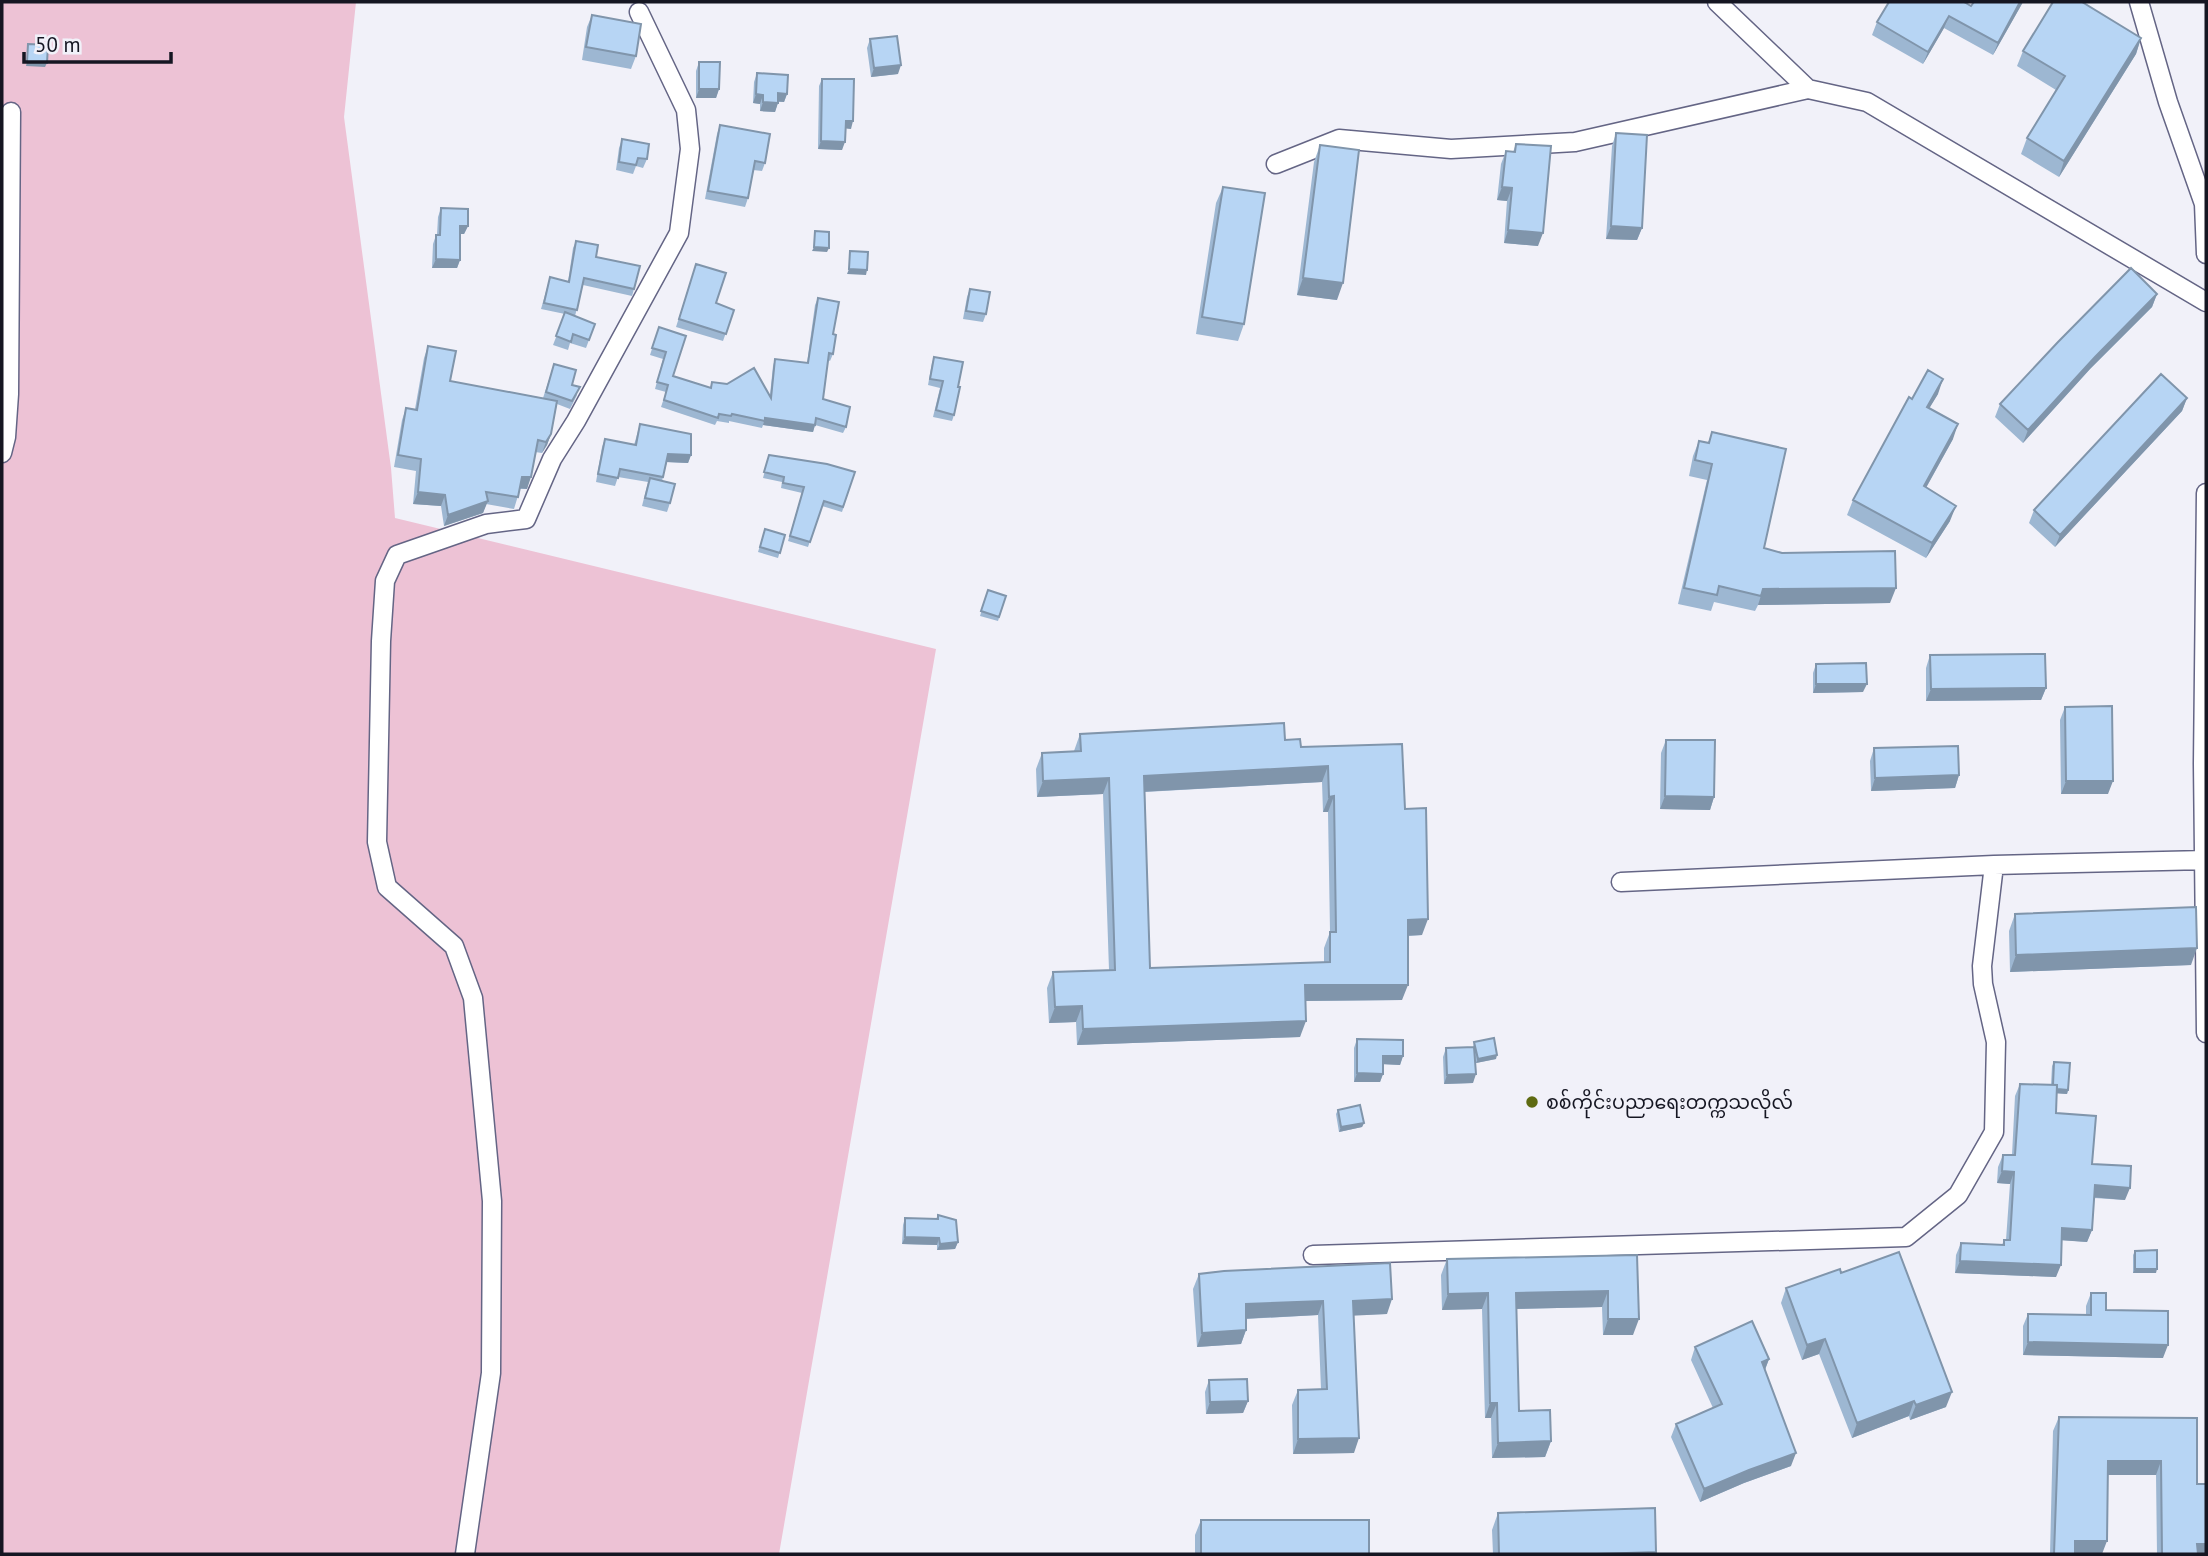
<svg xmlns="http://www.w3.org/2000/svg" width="2208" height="1556" viewBox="0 0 2208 1556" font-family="'PT Sans','Noto Sans Myanmar',sans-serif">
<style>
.green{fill:#edc2d5}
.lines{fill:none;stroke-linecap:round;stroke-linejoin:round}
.minor-casing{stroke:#646585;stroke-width:21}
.minor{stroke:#fff;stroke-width:18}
.wall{fill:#9db7d2;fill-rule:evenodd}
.shaded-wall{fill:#8095ab}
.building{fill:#b7d5f4;stroke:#8095ab;stroke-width:2;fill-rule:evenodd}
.poi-dot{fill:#5e6a11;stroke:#f1f1f9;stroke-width:2.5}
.labels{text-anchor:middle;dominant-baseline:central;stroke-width:7;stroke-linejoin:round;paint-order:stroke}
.poi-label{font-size:19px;fill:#151622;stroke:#f1f1f9;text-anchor:start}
</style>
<rect width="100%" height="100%" fill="#f1f1f9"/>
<path class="green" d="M 2,2 L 356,2 L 344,117 L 391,468 L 395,518 L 936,649 L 779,1554 L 2,1554 Z"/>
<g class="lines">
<g class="minor-casing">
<path id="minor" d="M 1717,2 L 1808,89
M 2139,2 L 2168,102 L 2204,204 L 2206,254
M 1276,164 L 1339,139 L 1451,149 L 1575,142 L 1808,89 L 1867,102 L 2206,302
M 2,453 L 6,437 L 9,394 L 11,112
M 2206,493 L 2203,764 L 2206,1033
M 1621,882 L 1994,865 L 2206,860
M 1313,1255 L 1906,1237 L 1958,1195 L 1994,1132 L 1996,1042 L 1983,984 L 1982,966 L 1994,865
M 465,1554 L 491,1373 L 492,1201 L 473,998 L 454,946 L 387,887 L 377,842 L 381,641 L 385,581 L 397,555 L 486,524 L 526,519 L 552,459 L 576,421 L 679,233 L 690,149 L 686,110 L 639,12"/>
</g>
<use href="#minor" class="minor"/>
</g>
<path class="wall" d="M 1974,2 L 2023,2 L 1993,55 L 1944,28 L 1923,64 L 1872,35 L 1877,22 L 1971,6 Z
M 592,15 L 636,56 L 631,69 L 582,60 L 587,27 Z
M 2141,38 L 2136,54 L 2059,177 L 2021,154 L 2027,138 L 2056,90 L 2017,66 L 2023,51 Z
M 870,39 L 898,74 L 871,77 L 867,48 Z
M 699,62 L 719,89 L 716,98 L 696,98 L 696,71 Z
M 757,73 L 787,94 L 784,102 L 778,102 L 775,112 L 760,111 L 760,104 L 753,103 L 754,82 Z
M 822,79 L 851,129 L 845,128 L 842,150 L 818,149 L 819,86 Z
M 720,125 L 765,163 L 762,171 L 753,170 L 748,198 L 745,207 L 705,199 L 717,134 Z
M 1616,133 L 1642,228 L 1637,240 L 1606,239 L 1612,146 Z
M 622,139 L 647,159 L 643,168 L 636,166 L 633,174 L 616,170 L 619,148 Z
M 1516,144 L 1538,246 L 1504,243 L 1507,201 L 1497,200 L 1501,164 L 1506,151 L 1513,152 Z
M 1320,145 L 1337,300 L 1297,295 L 1314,162 Z
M 1223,187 L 1244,324 L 1238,341 L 1196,334 L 1216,203 Z
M 441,208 L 468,226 L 464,234 L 460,234 L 460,260 L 457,268 L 432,268 L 433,244 L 436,235 L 437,235 L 438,217 Z
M 576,241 L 634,289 L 632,296 L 583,285 L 575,316 L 595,324 L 586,348 L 570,343 L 568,350 L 553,345 L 565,314 L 541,309 L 550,277 L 568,282 L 573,248 Z
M 696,264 L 716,303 L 734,310 L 723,341 L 676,327 Z
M 970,289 L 986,314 L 983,322 L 963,319 L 967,297 Z
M 2157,294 L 2152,307 L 2090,369 L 2023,443 L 1995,417 L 2000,404 Z
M 818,298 L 833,334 L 833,354 L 830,361 L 828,360 L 823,399 L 846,427 L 843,433 L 815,425 L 813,432 L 763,425 L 762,428 L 729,421 L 729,423 L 717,421 L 715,425 L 661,407 L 666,392 L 655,389 L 663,359 L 650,355 L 659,327 L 673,376 L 710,388 L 712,382 L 770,395 L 773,366 L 775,359 L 807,363 L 815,305 Z
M 428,346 L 450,381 L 543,398 L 554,364 L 572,385 L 577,395 L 570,409 L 557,404 L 551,434 L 547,445 L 542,453 L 535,452 L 527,489 L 520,489 L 514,509 L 486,504 L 483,513 L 444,526 L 441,506 L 413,504 L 416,471 L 394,467 L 402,420 L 406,408 L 415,409 L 424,358 Z
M 934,357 L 958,387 L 954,415 L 952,421 L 933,417 L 940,388 L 928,385 L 932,363 Z
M 1938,394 L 1929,408 L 1953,439 L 1926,488 L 1950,521 L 1926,558 L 1847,515 L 1853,500 L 1912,399 Z
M 2187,398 L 2182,411 L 2055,547 L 2029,523 L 2034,510 Z
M 640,424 L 691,455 L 688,463 L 667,462 L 662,481 L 670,503 L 667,512 L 642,506 L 648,482 L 618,477 L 615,486 L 596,482 L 602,447 L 605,439 L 634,445 Z
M 1712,432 L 1764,548 L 1890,603 L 1758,605 L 1755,611 L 1714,602 L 1711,611 L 1678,604 L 1707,480 L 1689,476 L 1693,456 L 1699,441 L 1708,443 Z
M 769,455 L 855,472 L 842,512 L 822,506 L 808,547 L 788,541 L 802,493 L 781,488 L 782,482 L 763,478 Z
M 765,529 L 785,535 L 778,558 L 758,552 Z
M 988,590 L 1006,596 L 998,621 L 980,616 Z
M 1930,655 L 2046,688 L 2041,700 L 1926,701 L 1926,668 Z
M 1816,664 L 1863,692 L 1813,693 L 1813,673 Z
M 2065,707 L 2108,794 L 2061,794 L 2060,720 Z
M 1080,734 L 1285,740 L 1301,747 L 1405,809 L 1422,935 L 1408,936 L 1402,1000 L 1305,1001 L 1300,1037 L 1077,1045 L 1076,1022 L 1049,1023 L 1047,988 L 1053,972 L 1109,970 L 1103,794 L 1037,797 L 1036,769 L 1042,753 L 1074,751 ZM 1322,782 L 1323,812 L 1328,812 L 1330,932 L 1324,948 L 1324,962 L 1150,968 L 1145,792 Z
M 1666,740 L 1714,797 L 1710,810 L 1660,809 L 1661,753 Z
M 1874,748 L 1959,775 L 1955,788 L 1871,791 L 1870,761 Z
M 2015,914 L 2191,965 L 2010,972 L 2009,931 Z
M 1357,1039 L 1403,1056 L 1400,1065 L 1383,1064 L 1383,1074 L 1380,1082 L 1354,1082 L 1354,1048 Z
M 1474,1042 L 1496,1059 L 1476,1063 L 1475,1058 L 1473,1083 L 1444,1084 L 1443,1057 L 1446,1048 L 1473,1047 Z
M 2054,1062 L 2068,1090 L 2067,1094 L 2057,1093 L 2056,1113 L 2092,1164 L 2125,1200 L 2094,1198 L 2092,1230 L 2087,1242 L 2062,1240 L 2056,1277 L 1955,1273 L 1956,1255 L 1961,1243 L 2002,1245 L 2004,1240 L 2006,1240 L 2010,1184 L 1997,1183 L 1998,1167 L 2003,1155 L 2012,1155 L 2015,1096 L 2020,1084 L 2051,1085 L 2052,1066 Z
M 1338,1110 L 1364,1123 L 1362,1127 L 1339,1132 L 1336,1114 Z
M 938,1215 L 958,1242 L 955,1249 L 937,1250 L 937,1245 L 902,1244 L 903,1225 L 905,1218 L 936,1219 Z
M 2135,1251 L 2156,1273 L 2133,1273 L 2133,1255 Z
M 1637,1255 L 1633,1335 L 1603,1335 L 1602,1307 L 1516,1309 L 1519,1411 L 1551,1441 L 1545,1457 L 1492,1458 L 1491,1418 L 1485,1418 L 1482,1309 L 1442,1310 L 1441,1275 L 1447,1259 Z
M 1841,1273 L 1946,1407 L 1910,1420 L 1909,1416 L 1852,1438 L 1819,1354 L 1802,1360 L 1781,1303 L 1786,1288 Z
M 1199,1274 L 1387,1314 L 1353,1315 L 1354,1453 L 1293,1454 L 1292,1405 L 1298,1390 L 1321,1389 L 1318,1315 L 1246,1319 L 1246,1330 L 1241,1344 L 1197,1347 L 1193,1289 Z
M 2091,1293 L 2106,1310 L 2163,1358 L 2023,1355 L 2023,1326 L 2028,1314 L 2086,1315 L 2086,1306 Z
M 1695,1347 L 1769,1359 L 1765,1370 L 1791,1466 L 1744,1483 L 1700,1502 L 1671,1437 L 1676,1424 L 1713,1408 L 1691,1360 Z
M 1209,1380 L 1248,1401 L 1243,1413 L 1206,1414 L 1205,1392 Z
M 2059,1417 L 2197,1418 L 2197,1484 L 2206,1554 L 2157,1554 L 2156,1475 L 2108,1475 L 2102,1554 L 2050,1554 L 2053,1431 Z
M 1498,1513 L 1656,1554 L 1493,1554 L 1492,1530 Z
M 1201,1520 L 1369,1554 L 1195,1554 L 1195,1535 Z"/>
<path class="shaded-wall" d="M 2020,2 L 2023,2 L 1993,55 L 1998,43 Z
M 1949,16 L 1944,28 L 1923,64 L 1928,52 Z
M 2141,38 L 2136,54 L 2059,177 L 2064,161 Z
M 27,62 L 47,63 L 45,67 L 26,66 Z
M 901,65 L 898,74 L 871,77 L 874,68 Z
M 699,89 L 719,89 L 716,98 L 696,98 Z
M 778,93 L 787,94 L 784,102 L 775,101 Z
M 756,94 L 763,95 L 760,104 L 753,103 Z
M 763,102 L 778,103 L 775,112 L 760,111 Z
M 846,121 L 853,121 L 851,129 L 843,128 Z
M 821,141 L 845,142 L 842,150 L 818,149 Z
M 1502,187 L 1512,188 L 1507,201 L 1497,200 Z
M 460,226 L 468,226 L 464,234 L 457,234 Z
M 1611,226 L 1642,228 L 1637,240 L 1606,239 Z
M 1508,230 L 1543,233 L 1538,246 L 1504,243 Z
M 814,247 L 829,248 L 827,252 L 812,251 Z
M 436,259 L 460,260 L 457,268 L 432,268 Z
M 849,269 L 867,270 L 866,275 L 847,274 Z
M 1303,278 L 1343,283 L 1337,300 L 1297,295 Z
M 2157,294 L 2152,307 L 2090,369 L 2023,443 L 2028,430 L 2095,357 Z
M 1943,379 L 1938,394 L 1921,422 L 1927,407 Z
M 2187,398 L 2182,411 L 2055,547 L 2060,535 Z
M 765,418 L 815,425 L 813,432 L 763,425 Z
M 1958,424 L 1953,439 L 1918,502 L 1924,486 Z
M 551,434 L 547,445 L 542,453 L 546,442 Z
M 668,454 L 691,455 L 688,463 L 666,462 Z
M 522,477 L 531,477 L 527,489 L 518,488 Z
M 418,492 L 445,495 L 441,506 L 413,504 Z
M 488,501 L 483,513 L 444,526 L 448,515 Z
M 1956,506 L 1950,521 L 1926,558 L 1932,543 Z
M 1896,588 L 1890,603 L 1758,605 L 1763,589 Z
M 1816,684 L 1867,684 L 1863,692 L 1813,693 Z
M 2046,688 L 2041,700 L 1926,701 L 1931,689 Z
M 1328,766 L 1322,782 L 1139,792 L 1144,776 Z
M 1959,775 L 1955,788 L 1871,791 L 1875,778 Z
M 1109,778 L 1103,794 L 1037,797 L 1043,781 Z
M 2066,781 L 2113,781 L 2108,794 L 2061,794 Z
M 1334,796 L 1328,812 L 1323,812 L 1329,797 Z
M 1665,796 L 1714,797 L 1710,810 L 1660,809 Z
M 1428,919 L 1422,935 L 1402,936 L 1408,920 Z
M 2197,948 L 2191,965 L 2010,972 L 2016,955 Z
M 1305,985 L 1408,985 L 1402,1000 L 1299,1001 Z
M 1082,1006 L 1076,1022 L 1049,1023 L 1055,1007 Z
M 1306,1021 L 1300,1037 L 1077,1045 L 1083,1029 Z
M 1497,1055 L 1496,1059 L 1476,1063 L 1478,1059 Z
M 1383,1056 L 1403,1056 L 1400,1065 L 1380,1064 Z
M 1357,1073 L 1383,1074 L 1380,1082 L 1354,1082 Z
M 1476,1074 L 1473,1083 L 1444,1084 L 1447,1075 Z
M 2052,1089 L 2068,1090 L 2067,1094 L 2051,1093 Z
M 1364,1123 L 1362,1127 L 1339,1132 L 1341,1127 Z
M 2002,1171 L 2014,1172 L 2010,1184 L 1997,1183 Z
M 2095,1185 L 2130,1188 L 2125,1200 L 2090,1197 Z
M 2062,1228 L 2092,1230 L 2087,1242 L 2058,1240 Z
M 905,1237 L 939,1238 L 937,1245 L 902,1244 Z
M 958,1242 L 955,1249 L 937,1250 L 940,1244 Z
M 1960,1261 L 2061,1265 L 2056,1277 L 1955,1273 Z
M 2135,1269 L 2157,1269 L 2156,1273 L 2133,1273 Z
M 1608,1291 L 1602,1307 L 1510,1309 L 1516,1293 Z
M 1488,1293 L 1482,1309 L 1442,1310 L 1448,1294 Z
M 1392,1299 L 1387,1314 L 1347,1316 L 1353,1301 Z
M 1323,1301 L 1318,1315 L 1240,1319 L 1246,1304 Z
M 1608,1319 L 1639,1319 L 1633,1335 L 1603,1335 Z
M 1246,1330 L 1241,1344 L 1197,1347 L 1202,1333 Z
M 1825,1339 L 1819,1354 L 1802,1360 L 1807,1345 Z
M 2028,1342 L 2168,1345 L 2163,1358 L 2023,1355 Z
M 1769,1359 L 1764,1372 L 1762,1362 Z
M 1952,1392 L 1946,1407 L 1910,1420 L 1916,1405 Z
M 1248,1401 L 1243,1413 L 1206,1414 L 1210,1402 Z
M 1914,1401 L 1909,1416 L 1852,1438 L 1857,1423 Z
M 1490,1403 L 1497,1403 L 1491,1418 L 1485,1418 Z
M 1359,1438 L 1354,1453 L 1293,1454 L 1298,1439 Z
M 1551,1441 L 1545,1457 L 1492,1458 L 1498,1443 Z
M 1796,1453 L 1791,1466 L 1744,1483 L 1700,1502 L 1704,1489 L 1749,1470 Z
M 2108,1461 L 2161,1461 L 2156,1475 L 2103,1475 Z
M 2075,1541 L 2107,1541 L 2102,1554 L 2070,1554 Z
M 2197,1544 L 2206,1544 L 2206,1554 L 2194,1554 Z
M 1656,1552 L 1656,1554 L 1597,1554 Z"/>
<path class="building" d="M 1889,2 L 1964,2 L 1971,6 L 1974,2 L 2020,2 L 1998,43 L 1949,16 L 1928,52 L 1877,22 Z
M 2053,2 L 2082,2 L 2141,38 L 2064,161 L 2027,138 L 2065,76 L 2023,51 Z
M 592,15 L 641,24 L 636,56 L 586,47 Z
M 897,36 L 901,65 L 874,68 L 870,39 Z
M 28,44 L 48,45 L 47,63 L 27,62 Z
M 699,62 L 720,62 L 719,89 L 699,89 Z
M 757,73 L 788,75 L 787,94 L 778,93 L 778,103 L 763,102 L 763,95 L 756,94 Z
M 822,79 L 854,79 L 853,121 L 846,121 L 845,142 L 821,141 Z
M 720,125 L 770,134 L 765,163 L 755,161 L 748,198 L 708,191 Z
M 1616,133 L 1647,135 L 1642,228 L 1611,226 Z
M 622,139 L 649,144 L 647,159 L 638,158 L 636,165 L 619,162 Z
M 1516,144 L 1551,146 L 1543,233 L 1508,230 L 1512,188 L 1502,187 L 1506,151 L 1515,152 Z
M 1320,145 L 1359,150 L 1343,283 L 1303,278 Z
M 1223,187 L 1265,193 L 1244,324 L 1202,317 Z
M 441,208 L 468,209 L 468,226 L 460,226 L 460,260 L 436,259 L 436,235 L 440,235 Z
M 815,231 L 829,232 L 829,248 L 814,247 Z
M 576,241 L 598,245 L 596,257 L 640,266 L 634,289 L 584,278 L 577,310 L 544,303 L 550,277 L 569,282 Z
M 850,251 L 868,252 L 867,270 L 849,269 Z
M 696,264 L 726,273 L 716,303 L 734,310 L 726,334 L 679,319 Z
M 2131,268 L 2157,294 L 2095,357 L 2028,430 L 2000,404 L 2058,342 Z
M 970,289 L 990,292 L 986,314 L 966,311 Z
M 818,298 L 839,302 L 833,334 L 836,335 L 833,354 L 829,353 L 823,399 L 850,407 L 846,427 L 816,418 L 815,425 L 765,418 L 765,421 L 732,414 L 731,416 L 719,414 L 718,418 L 664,400 L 668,385 L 657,382 L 666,352 L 652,348 L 659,327 L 686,336 L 673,376 L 711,388 L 712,382 L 727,384 L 754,368 L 771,398 L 775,359 L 808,363 Z
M 565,312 L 595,324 L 589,340 L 573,334 L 571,342 L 556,336 Z
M 428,346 L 456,351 L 450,381 L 557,401 L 551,434 L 546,442 L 538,440 L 531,477 L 522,477 L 518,497 L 486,492 L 488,501 L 448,515 L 445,495 L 418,492 L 421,459 L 398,455 L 406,408 L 417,410 Z
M 934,357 L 963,362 L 958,387 L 960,387 L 954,415 L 936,410 L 943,381 L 930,379 Z
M 554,364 L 576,370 L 572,385 L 580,387 L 572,401 L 546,392 Z
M 1928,370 L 1943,379 L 1927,407 L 1958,424 L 1924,486 L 1956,506 L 1932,543 L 1853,500 L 1909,397 L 1912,399 Z
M 2161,374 L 2187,398 L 2060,535 L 2034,510 Z
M 640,424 L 691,434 L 691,455 L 668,454 L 663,477 L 620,469 L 618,478 L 598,474 L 605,439 L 636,445 Z
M 1712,432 L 1786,449 L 1764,548 L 1782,553 L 1895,551 L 1896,588 L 1763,589 L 1761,596 L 1719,586 L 1717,595 L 1684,588 L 1712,464 L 1695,460 L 1699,441 L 1709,443 Z
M 769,455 L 827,464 L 855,472 L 843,507 L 824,501 L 810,542 L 790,536 L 804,487 L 783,483 L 784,477 L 764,472 Z
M 650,478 L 675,484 L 670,503 L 645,498 Z
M 765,529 L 785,535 L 780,553 L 760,547 Z
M 988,590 L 1006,596 L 999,617 L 981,611 Z
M 2045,654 L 2046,688 L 1931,689 L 1930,655 Z
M 1866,663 L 1867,684 L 1816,684 L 1816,664 Z
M 2112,706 L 2113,781 L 2066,781 L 2065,707 Z
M 1284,723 L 1285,740 L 1300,739 L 1301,747 L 1402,744 L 1405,809 L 1426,808 L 1428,919 L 1408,920 L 1408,985 L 1305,985 L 1306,1021 L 1083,1029 L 1082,1006 L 1055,1007 L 1053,972 L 1115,970 L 1109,778 L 1043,781 L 1042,753 L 1081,751 L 1080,734 ZM 1328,766 L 1329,797 L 1334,796 L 1336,932 L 1330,932 L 1330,962 L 1150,968 L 1144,776 Z
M 1666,740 L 1715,740 L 1714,797 L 1665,796 Z
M 1958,746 L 1959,775 L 1875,778 L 1874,748 Z
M 2196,907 L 2197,948 L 2016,955 L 2015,914 Z
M 1494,1038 L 1497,1055 L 1478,1059 L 1474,1042 Z
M 1357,1039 L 1403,1040 L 1403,1056 L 1383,1056 L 1383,1074 L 1357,1073 Z
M 1474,1047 L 1476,1074 L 1447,1075 L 1446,1048 Z
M 2054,1062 L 2070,1063 L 2068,1090 L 2057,1089 L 2057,1085 L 2053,1085 Z
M 2020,1084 L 2057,1085 L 2056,1113 L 2096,1116 L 2092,1164 L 2131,1166 L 2130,1188 L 2095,1185 L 2092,1230 L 2062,1228 L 2061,1265 L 1960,1261 L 1961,1243 L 2004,1245 L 2004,1240 L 2010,1240 L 2014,1172 L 2002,1171 L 2003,1155 L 2015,1155 Z
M 1360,1105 L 1364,1123 L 1341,1127 L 1338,1110 Z
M 938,1215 L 956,1220 L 958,1242 L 940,1244 L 939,1238 L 905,1237 L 905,1218 L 938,1219 Z
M 2157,1250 L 2157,1269 L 2135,1269 L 2135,1251 Z
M 1899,1252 L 1952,1392 L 1916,1405 L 1914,1401 L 1857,1423 L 1825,1339 L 1807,1345 L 1786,1288 L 1840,1269 L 1841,1273 Z
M 1637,1255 L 1639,1319 L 1608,1319 L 1608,1291 L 1516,1293 L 1519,1411 L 1550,1410 L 1551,1441 L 1498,1443 L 1497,1403 L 1490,1403 L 1488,1293 L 1448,1294 L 1447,1259 Z
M 1390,1263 L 1392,1299 L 1353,1301 L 1359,1438 L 1298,1439 L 1298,1390 L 1327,1389 L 1323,1301 L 1246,1304 L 1246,1330 L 1202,1333 L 1199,1274 L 1224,1271 Z
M 2091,1293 L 2106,1293 L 2106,1310 L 2168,1311 L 2168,1345 L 2028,1342 L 2028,1314 L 2091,1315 Z
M 1752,1321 L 1769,1359 L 1762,1362 L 1796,1453 L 1749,1470 L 1704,1489 L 1676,1424 L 1722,1404 L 1695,1347 Z
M 1247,1379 L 1248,1401 L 1210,1402 L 1209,1380 Z
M 2059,1417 L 2197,1418 L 2197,1484 L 2206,1484 L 2206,1544 L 2197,1544 L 2198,1554 L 2162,1554 L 2161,1461 L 2108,1461 L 2107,1541 L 2075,1541 L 2075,1554 L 2054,1554 Z
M 1655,1508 L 1656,1552 L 1597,1554 L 1499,1554 L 1498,1513 Z
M 1201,1520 L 1369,1520 L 1369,1554 L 1201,1554 Z"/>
<circle class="poi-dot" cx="1532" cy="1102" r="7"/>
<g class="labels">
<g class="poi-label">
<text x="1546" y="1102">စစ်ကိုင်းပညာရေးတက္ကသလိုလ်</text>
</g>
</g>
<rect width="2208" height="1556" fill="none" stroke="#151622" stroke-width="7"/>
<path d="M24 52v10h147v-10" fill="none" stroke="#151622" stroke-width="3.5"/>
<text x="35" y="52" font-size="21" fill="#151622" stroke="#f1f1f9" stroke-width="5" paint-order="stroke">50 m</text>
</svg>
